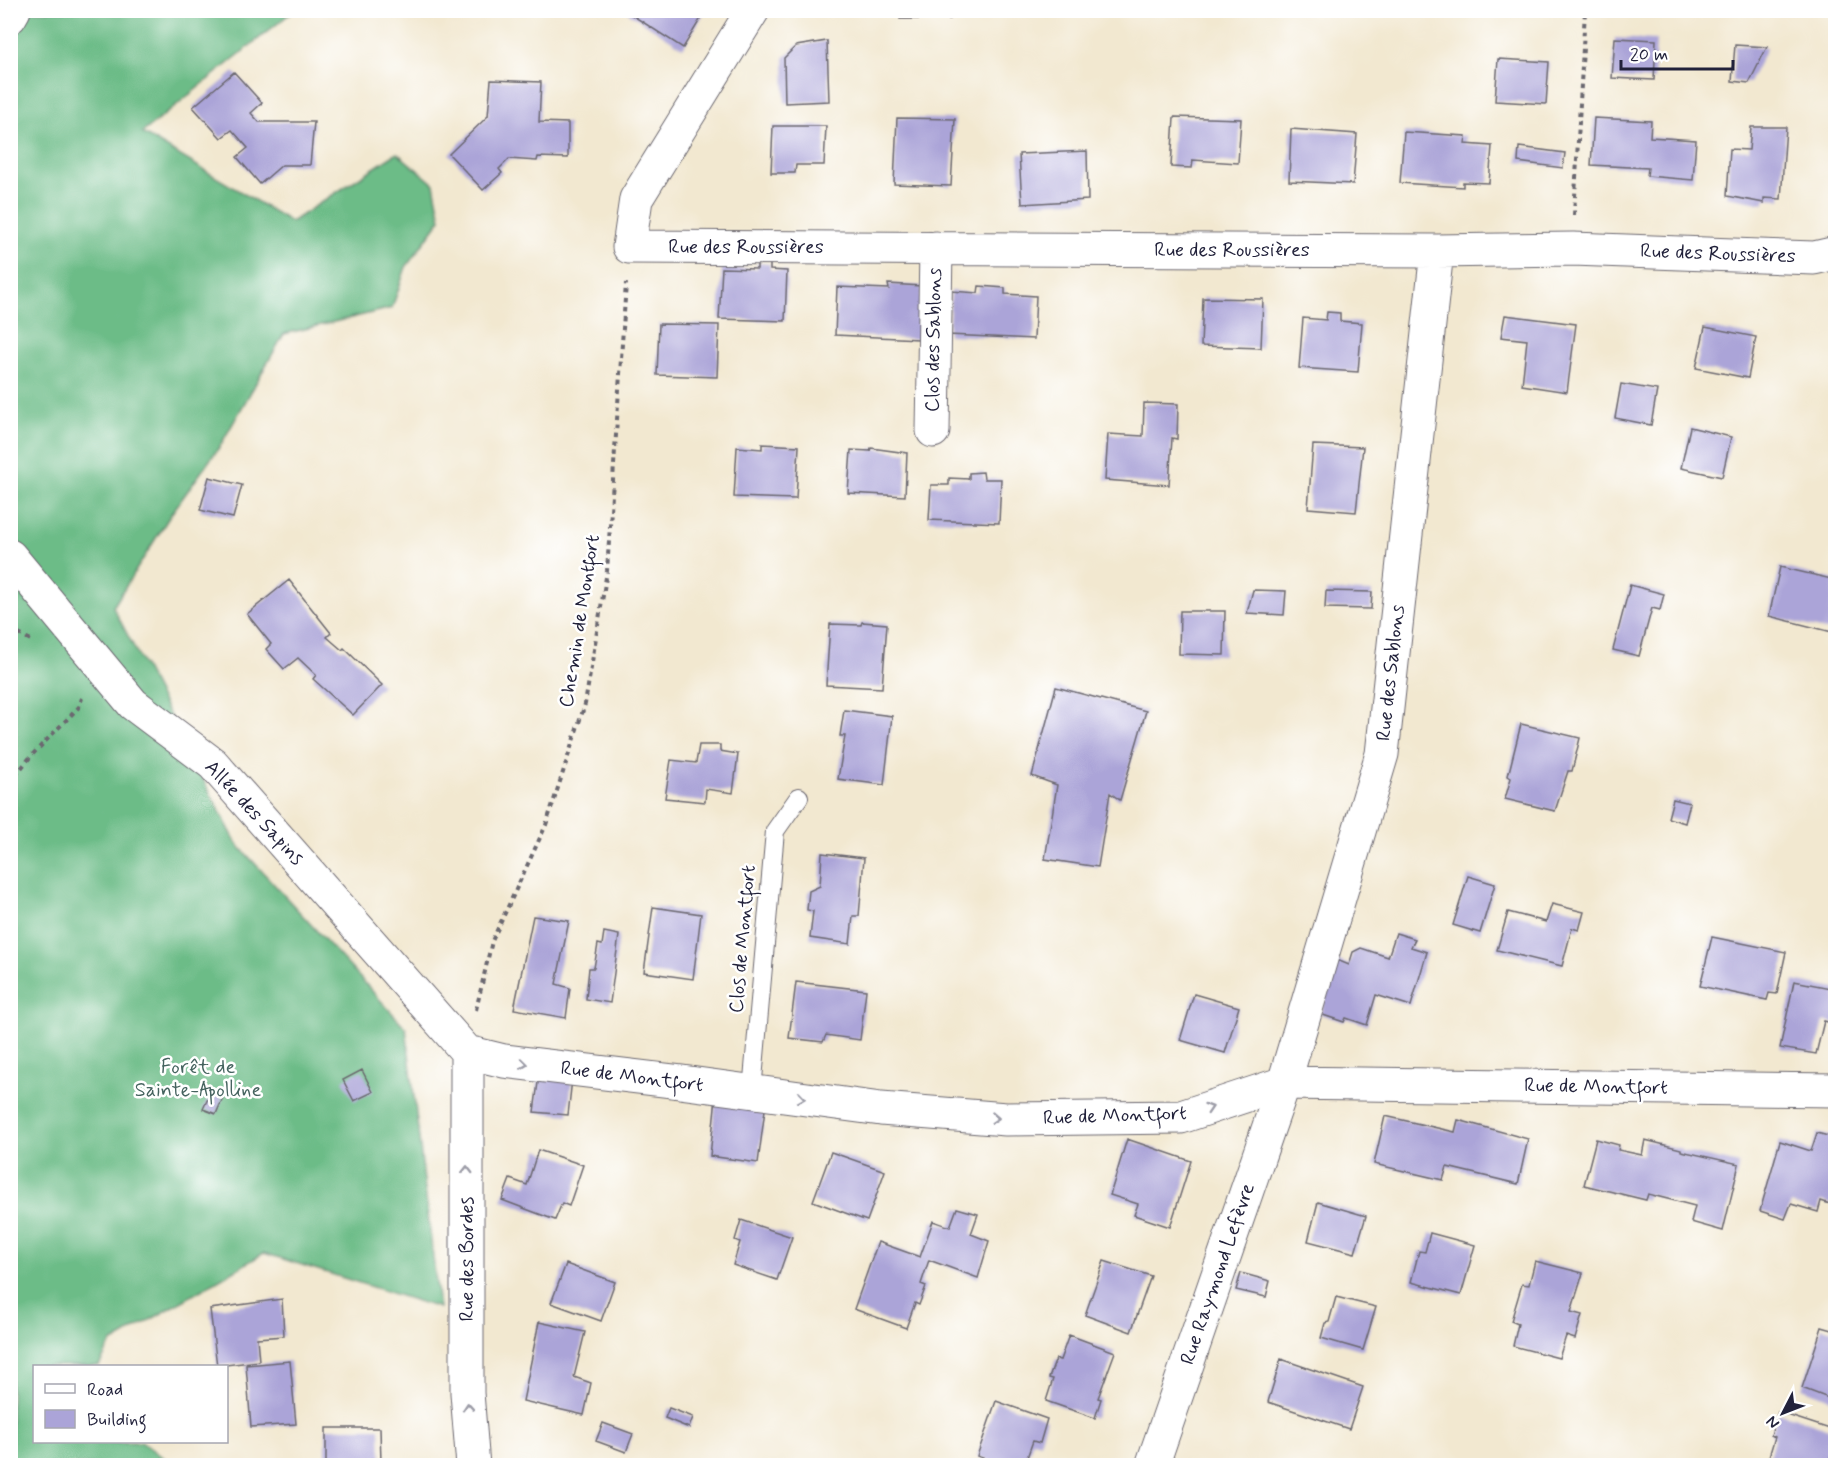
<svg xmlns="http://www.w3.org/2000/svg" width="1846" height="1476" viewBox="0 0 1846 1476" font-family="Mynerve,sans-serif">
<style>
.forest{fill:#6cbc87;stroke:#476f61;stroke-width:1.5}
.building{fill:#aba4d8}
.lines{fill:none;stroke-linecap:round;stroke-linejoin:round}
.lane-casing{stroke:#6b676f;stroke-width:20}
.street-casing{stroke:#6b676f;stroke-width:35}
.path{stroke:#6b676f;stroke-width:4;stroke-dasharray:4.5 4.5;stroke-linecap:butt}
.lane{stroke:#fff;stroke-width:18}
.street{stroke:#fff;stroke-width:33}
.oneway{stroke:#9c9ca7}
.labels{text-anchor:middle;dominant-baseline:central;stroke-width:5;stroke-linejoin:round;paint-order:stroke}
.street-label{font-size:20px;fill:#22223b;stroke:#fff}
.park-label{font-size:20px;fill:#45635f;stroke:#fff}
</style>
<rect width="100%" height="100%" fill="#fff"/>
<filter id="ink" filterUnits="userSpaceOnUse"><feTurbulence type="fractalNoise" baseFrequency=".0167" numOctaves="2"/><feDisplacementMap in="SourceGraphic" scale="12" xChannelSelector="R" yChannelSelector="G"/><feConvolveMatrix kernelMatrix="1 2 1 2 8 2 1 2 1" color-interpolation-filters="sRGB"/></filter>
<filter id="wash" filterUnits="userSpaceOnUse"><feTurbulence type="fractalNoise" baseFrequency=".008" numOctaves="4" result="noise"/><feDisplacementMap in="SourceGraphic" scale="24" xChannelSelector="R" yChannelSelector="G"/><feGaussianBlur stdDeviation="1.35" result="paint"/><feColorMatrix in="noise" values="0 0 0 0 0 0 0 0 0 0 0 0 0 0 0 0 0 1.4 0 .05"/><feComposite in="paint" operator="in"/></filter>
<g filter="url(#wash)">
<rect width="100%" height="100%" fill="#f2e8d0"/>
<path class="forest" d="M 10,11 L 293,11 L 142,133 L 291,222 L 397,153 L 434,184 L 441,219 L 406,267 L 392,308 L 284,334 L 220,446 L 171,514 L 113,607 L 237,844 L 406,1028 L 439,1308 L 264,1253 L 111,1343 L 99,1366 L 34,1366 L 34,1442 L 141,1442 L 174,1465 L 11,1465 Z"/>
<g id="blocks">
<path class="building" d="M 624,10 L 706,10 L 683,48 Z
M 900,10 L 950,10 L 950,19 L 900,19 Z
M 1615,38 L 1656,40 L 1654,80 L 1612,78 Z
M 827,41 L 829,101 L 785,103 L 784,58 L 796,46 Z
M 1735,45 L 1767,47 L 1749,83 L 1732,81 Z
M 1498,59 L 1549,62 L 1546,104 L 1495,101 Z
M 234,72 L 262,103 L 251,113 L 259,122 L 314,122 L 310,165 L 282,165 L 260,184 L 237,157 L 248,148 L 232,130 L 221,138 L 193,107 Z
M 491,80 L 541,82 L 539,122 L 568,123 L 568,158 L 538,157 L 537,161 L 509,159 L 499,169 L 502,173 L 483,190 L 449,154 L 488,116 Z
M 1174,117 L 1241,119 L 1238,163 L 1193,160 L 1192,168 L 1171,167 Z
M 897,118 L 955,119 L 951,186 L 894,184 Z
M 1594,118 L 1651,121 L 1650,137 L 1696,140 L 1693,180 L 1647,176 L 1648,168 L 1591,165 Z
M 773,126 L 826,126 L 824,165 L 796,165 L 795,173 L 771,173 Z
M 1751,127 L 1786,127 L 1781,199 L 1764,198 L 1764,203 L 1727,196 L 1730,149 L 1749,150 Z
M 1291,129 L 1357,134 L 1353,184 L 1289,181 Z
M 1404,132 L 1466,136 L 1465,144 L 1492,146 L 1489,183 L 1463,182 L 1463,187 L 1400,183 Z
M 1519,147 L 1565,153 L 1563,168 L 1518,162 Z
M 1087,151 L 1088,200 L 1022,204 L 1019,154 Z
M 757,263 L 770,264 L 770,270 L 787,271 L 785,321 L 719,319 L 722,268 L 757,269 Z
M 888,284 L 922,286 L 919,339 L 835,335 L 837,287 L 889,289 Z
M 979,286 L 1005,288 L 1005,294 L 1036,296 L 1034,339 L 948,335 L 951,291 L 978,293 Z
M 1203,298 L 1263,299 L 1261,348 L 1201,346 Z
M 1327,312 L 1340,313 L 1340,321 L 1362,323 L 1358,372 L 1299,368 L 1303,318 L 1326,320 Z
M 1505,315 L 1576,324 L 1567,392 L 1522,385 L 1527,340 L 1501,337 Z
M 659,324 L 719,325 L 717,377 L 657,375 Z
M 1705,327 L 1756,337 L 1748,378 L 1696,368 Z
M 1621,384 L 1657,390 L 1651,425 L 1615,418 Z
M 1144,403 L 1178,404 L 1177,439 L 1172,438 L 1169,485 L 1105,480 L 1108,434 L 1143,436 Z
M 1690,427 L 1731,437 L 1722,477 L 1681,468 Z
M 762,444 L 799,446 L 796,499 L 734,497 L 737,447 L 762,449 Z
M 1313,445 L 1363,447 L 1356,512 L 1308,508 Z
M 871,448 L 907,453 L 905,496 L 848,493 L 851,450 L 870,451 Z
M 983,472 L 984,479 L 1001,479 L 999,523 L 929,520 L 931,485 L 949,485 L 949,478 L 969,479 L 969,473 Z
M 209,477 L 242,485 L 233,518 L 200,510 Z
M 1780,567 L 1836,580 L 1836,633 L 1769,616 Z
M 289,580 L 331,633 L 327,637 L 342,650 L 344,648 L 382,685 L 353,715 L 313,679 L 316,675 L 298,658 L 284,669 L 266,649 L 271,644 L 247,614 Z
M 1630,585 L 1664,594 L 1660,610 L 1652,608 L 1639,656 L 1613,650 Z
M 1253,590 L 1286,591 L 1284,615 L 1247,613 Z
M 1326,591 L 1372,592 L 1371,609 L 1325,608 Z
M 1180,611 L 1225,611 L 1224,655 L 1179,654 Z
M 862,622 L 887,624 L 882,688 L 826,685 L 830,624 L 861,625 Z
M 1056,687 L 1146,711 L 1120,800 L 1110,793 L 1098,867 L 1045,859 L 1057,785 L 1032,776 Z
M 844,710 L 892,716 L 884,785 L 838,779 L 845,736 L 840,736 Z
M 1521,724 L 1580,738 L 1572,771 L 1568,771 L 1555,811 L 1505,799 L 1511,778 L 1508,776 Z
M 699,745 L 720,745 L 720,751 L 738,754 L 733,793 L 706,789 L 705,802 L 665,798 L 671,760 L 696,763 Z
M 1673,799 L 1690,803 L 1685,823 L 1668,818 Z
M 822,853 L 864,858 L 859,916 L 853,916 L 850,944 L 810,938 L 813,911 L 807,910 L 809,891 L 820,886 Z
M 1468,876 L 1495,884 L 1480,933 L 1453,925 Z
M 1552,904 L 1584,912 L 1579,930 L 1572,928 L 1562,966 L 1497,950 L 1508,912 L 1546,922 Z
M 653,907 L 701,914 L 693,979 L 644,972 Z
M 533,916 L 569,921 L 556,984 L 570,988 L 566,1018 L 514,1009 Z
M 604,932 L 619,935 L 610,1003 L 586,999 L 589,968 L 594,968 L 598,944 L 602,945 Z
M 1396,933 L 1415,939 L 1411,947 L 1427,952 L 1411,1006 L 1376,995 L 1367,1025 L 1346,1018 L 1344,1022 L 1320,1014 L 1337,960 L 1349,965 L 1353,952 L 1361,948 L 1388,957 Z
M 1712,937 L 1786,952 L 1777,994 L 1769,993 L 1767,1000 L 1700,986 Z
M 1794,981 L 1836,989 L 1836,1024 L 1824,1021 L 1816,1054 L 1780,1048 Z
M 796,982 L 866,990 L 860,1040 L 826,1035 L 823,1042 L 789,1038 Z
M 1194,994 L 1239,1007 L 1225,1053 L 1180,1040 Z
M 362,1070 L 373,1092 L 354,1101 L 343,1080 Z
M 539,1075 L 572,1079 L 568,1115 L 534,1112 Z
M 211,1092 L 223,1098 L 216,1114 L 203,1109 Z
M 716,1097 L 766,1102 L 758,1163 L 710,1156 Z
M 1385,1116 L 1455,1132 L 1458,1120 L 1528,1139 L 1518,1184 L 1447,1167 L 1443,1180 L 1374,1164 Z
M 1817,1133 L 1836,1138 L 1836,1206 L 1821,1201 L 1818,1212 L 1791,1204 L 1785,1219 L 1760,1211 L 1780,1141 L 1811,1151 Z
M 1127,1139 L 1191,1161 L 1170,1227 L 1134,1215 L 1138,1204 L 1110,1195 Z
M 1596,1139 L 1619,1145 L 1618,1150 L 1642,1155 L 1645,1140 L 1681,1149 L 1681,1151 L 1739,1164 L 1723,1231 L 1691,1222 L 1695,1206 L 1648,1194 L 1646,1200 L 1584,1185 Z
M 538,1150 L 583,1165 L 569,1206 L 562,1203 L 555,1220 L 502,1200 L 510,1179 L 527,1185 Z
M 831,1152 L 885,1171 L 867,1221 L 813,1201 Z
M 1318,1202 L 1366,1216 L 1355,1253 L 1308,1241 Z
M 957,1208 L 978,1214 L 971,1234 L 989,1241 L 978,1278 L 929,1260 L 921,1284 L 926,1286 L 919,1305 L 915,1303 L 906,1328 L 854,1309 L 878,1242 L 920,1257 L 933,1221 L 950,1227 Z
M 741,1220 L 792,1237 L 777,1280 L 733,1265 L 740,1242 L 735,1240 Z
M 1430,1233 L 1475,1245 L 1461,1295 L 1411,1282 L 1419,1251 L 1425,1252 Z
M 1104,1261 L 1151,1276 L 1131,1332 L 1085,1315 Z
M 1535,1261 L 1583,1273 L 1571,1312 L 1582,1315 L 1575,1339 L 1566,1336 L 1559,1358 L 1513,1346 L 1518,1324 L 1511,1321 L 1522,1284 L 1529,1285 Z
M 566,1264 L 615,1282 L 601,1321 L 551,1303 Z
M 1241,1273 L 1270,1281 L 1266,1297 L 1236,1290 Z
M 1336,1297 L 1376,1307 L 1363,1350 L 1321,1338 L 1325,1323 L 1329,1322 Z
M 282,1299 L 284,1336 L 257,1338 L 259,1361 L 217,1366 L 210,1309 Z
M 539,1322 L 585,1332 L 574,1377 L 591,1383 L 584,1415 L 523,1401 Z
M 1822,1327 L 1836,1331 L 1836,1401 L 1802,1388 Z
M 1069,1335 L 1115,1352 L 1098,1398 L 1101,1399 L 1095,1418 L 1046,1401 L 1053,1379 L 1049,1378 L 1056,1359 L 1060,1360 Z
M 1281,1359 L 1363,1387 L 1349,1429 L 1268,1402 Z
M 290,1361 L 296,1424 L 251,1427 L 246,1365 Z
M 996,1401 L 1047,1419 L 1040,1443 L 1033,1441 L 1024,1466 L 1004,1466 L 977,1456 Z
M 669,1408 L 693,1417 L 689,1428 L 665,1418 Z
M 1778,1412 L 1836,1431 L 1836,1441 L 1827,1466 L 1766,1466 L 1775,1437 L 1771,1435 Z
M 603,1423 L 633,1434 L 626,1452 L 596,1441 Z
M 326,1428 L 380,1428 L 381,1463 L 371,1463 L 371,1466 L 326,1466 Z"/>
</g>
</g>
<g filter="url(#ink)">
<use href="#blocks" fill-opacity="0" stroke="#6b676f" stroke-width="1.5"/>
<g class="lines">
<g class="lane-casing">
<path id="lane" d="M 752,1091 L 775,831 L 799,797"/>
</g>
<g class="street-casing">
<path id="street" d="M 753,10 L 636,199 L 629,247 L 1437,251 L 1573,249 L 1814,258 L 1836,253
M 10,17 L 14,10
M 933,431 L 936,248
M 10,556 L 133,704 L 213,764 L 467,1052
M 467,1052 L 504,1061 L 681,1082 L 881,1109 L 1006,1119 L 1181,1117 L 1284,1083 L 1836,1090
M 467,1052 L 467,1393 L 473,1466
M 1152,1466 L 1284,1083 L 1382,754 L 1437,251"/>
</g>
<path class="path" d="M 1574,215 L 1585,10
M 10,630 L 31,640
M 10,782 L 32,755 L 79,707 L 82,698
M 476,1010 L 492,941 L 546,825 L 585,704 L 607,571 L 626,283"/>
<use href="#lane" class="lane"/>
<use href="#street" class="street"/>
</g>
<defs><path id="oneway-chevron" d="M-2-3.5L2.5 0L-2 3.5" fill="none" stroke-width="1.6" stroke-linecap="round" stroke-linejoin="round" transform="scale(1.5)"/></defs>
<g class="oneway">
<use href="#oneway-chevron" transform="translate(524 1064) rotate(7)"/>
<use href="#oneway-chevron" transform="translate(801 1098) rotate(8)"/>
<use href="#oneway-chevron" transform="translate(1209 1108) rotate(-18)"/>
<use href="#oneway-chevron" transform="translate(995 1118) rotate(4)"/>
<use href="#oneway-chevron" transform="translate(467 1170) rotate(-90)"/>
<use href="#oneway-chevron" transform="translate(468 1407) rotate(-94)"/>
</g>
</g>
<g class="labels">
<g class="street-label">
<text x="746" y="247">Rue des Roussières</text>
<text x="1232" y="250">Rue des Roussières</text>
<text transform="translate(1718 254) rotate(2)">Rue des Roussières</text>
<text transform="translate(934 340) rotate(-89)">Clos des Sablons</text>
<text transform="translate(580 621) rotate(-81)">Chemin de Montfort</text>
<text transform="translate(1391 673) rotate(-84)">Rue des Sablons</text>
<text transform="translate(254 813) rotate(47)">Allée des Sapins</text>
<text transform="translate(743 939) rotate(-85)">Clos de Montfort</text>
<text transform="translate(632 1077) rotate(7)">Rue de Montfort</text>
<text transform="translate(1596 1087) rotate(1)">Rue de Montfort</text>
<text transform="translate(1115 1116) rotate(-2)">Rue de Montfort</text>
<text transform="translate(467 1259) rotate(-90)">Rue des Bordes</text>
<text transform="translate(1218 1274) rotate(-71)">Rue Raymond Lefèvre</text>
</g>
<g class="park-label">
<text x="198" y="1067">Forêt de<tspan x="198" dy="23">Sainte-Apolline</tspan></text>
</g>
</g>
<rect width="1846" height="1476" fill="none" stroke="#fff" stroke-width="36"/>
<rect x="33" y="1365" width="195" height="78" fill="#ffffff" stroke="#a7a7b1" stroke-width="1.5"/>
<rect x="45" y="1384" width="30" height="9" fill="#ffffff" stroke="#a7a7b1" stroke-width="1.5"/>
<text x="87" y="1395" font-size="18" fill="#22223b">Road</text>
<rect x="45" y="1410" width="30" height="18" fill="#aba4d8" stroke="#a7a7b1" stroke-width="1.5"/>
<text x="87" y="1425" font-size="18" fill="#22223b">Building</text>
<g transform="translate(1783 1413) rotate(228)" stroke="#ffffff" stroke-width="4.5" paint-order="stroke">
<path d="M0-4.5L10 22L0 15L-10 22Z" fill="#22223b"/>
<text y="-9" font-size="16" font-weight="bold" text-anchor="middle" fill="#22223b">N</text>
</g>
<path d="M1621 60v9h112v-9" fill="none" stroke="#22223b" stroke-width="3"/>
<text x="1630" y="60" font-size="18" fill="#22223b" stroke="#ffffff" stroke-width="4.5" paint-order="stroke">20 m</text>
</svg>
